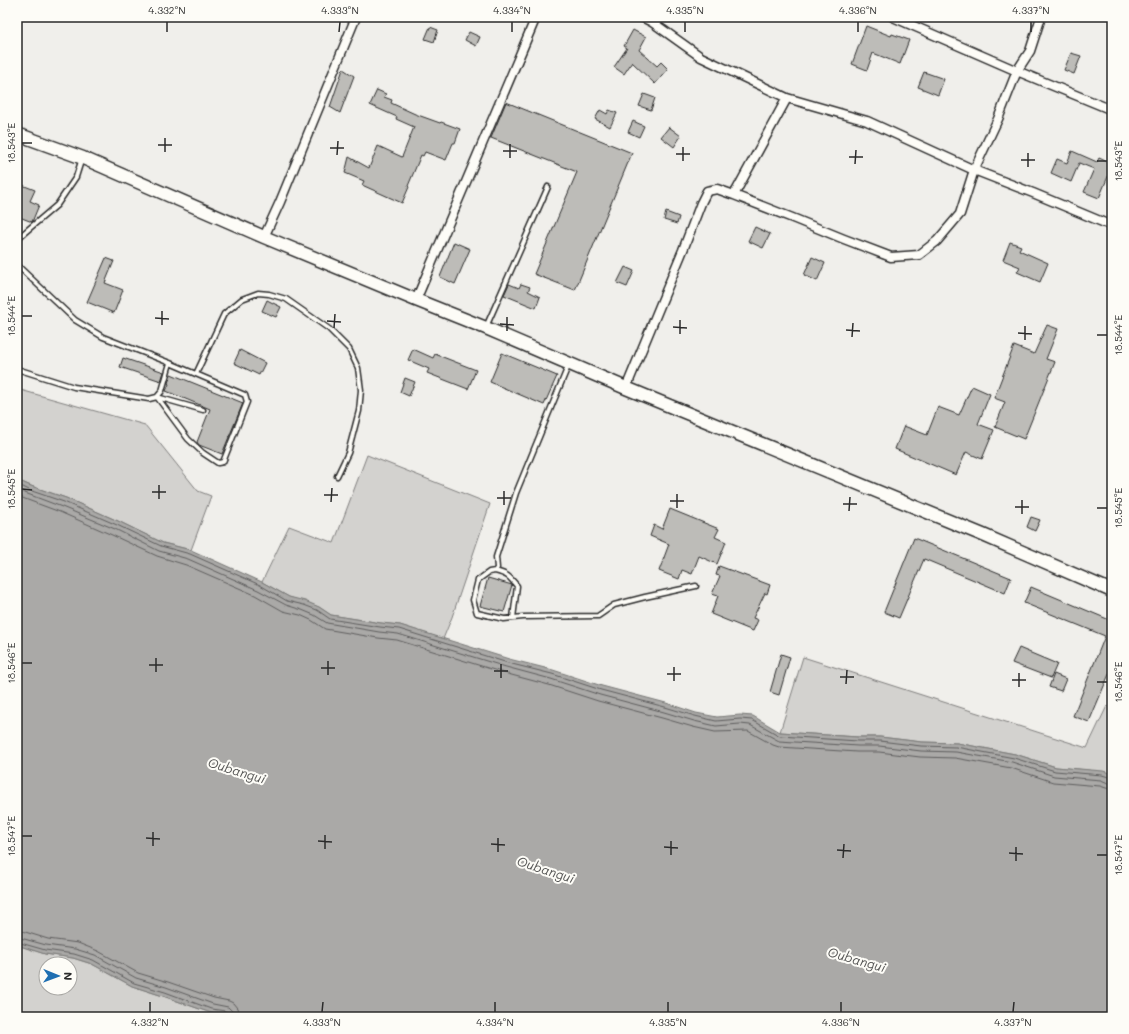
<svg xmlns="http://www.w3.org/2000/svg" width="1129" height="1034" viewBox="0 0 1129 1034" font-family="Mali,sans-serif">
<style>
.green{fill:#d3d2cf;stroke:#7f7e7d;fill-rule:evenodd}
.water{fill:#aaa9a7;stroke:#777775}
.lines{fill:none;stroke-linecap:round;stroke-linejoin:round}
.shore{stroke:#5e5d5d;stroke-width:1}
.building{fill:#bdbcb8;stroke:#2b2b2b}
.lane-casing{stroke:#2b2b2b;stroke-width:7}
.street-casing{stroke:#2b2b2b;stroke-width:11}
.secondary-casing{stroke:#2b2b2b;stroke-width:15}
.lane{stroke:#fdfcf7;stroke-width:4}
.street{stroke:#fdfcf7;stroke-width:8}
.secondary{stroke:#fdfcf7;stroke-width:12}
.ticks{fill:none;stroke:#2b2b2b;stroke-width:1.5}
.labels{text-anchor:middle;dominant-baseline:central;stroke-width:4;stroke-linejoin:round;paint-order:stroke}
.water-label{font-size:13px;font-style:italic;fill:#575756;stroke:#fdfcf7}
.neatline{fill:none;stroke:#2b2b2b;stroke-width:1.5}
.ticks-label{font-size:10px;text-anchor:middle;fill:#2b2b2b}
</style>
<rect width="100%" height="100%" fill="#f0efeb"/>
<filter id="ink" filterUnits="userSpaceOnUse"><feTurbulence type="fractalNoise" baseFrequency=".025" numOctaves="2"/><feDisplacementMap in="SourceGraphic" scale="8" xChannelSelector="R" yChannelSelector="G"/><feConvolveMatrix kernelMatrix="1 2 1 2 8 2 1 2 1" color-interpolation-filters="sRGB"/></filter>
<g filter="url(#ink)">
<path class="green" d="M 17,389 L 145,425 L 198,491 L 211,496 L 191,550 L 163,543 L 118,521 L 66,498 L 31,486 L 17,480 Z
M 367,455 L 490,504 L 452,617 L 443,639 L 400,625 L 381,623 L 331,615 L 319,607 L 289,597 L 262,582 L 289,526 L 334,543 Z
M 803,657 L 1087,748 L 1107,706 L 1112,708 L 1112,776 L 1110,773 L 1078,769 L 1056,767 L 1015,754 L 957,743 L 922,742 L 880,737 L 858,737 L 780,732 Z
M 17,945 L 45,954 L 73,958 L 92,964 L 132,986 L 163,996 L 211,1013 L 235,1017 L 26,1017 L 17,1008 ZM 46,964 L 70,964 L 70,988 L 46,988 Z"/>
<path class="water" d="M 17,480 L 31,486 L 66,498 L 118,521 L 163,543 L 191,550 L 262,582 L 289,597 L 305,601 L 319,607 L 331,615 L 381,623 L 400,625 L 509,659 L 553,670 L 602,686 L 666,703 L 696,713 L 717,717 L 740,715 L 753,716 L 780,732 L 858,737 L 880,737 L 922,742 L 957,743 L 1015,754 L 1056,767 L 1103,771 L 1110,773 L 1112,776 L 1112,1017 L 235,1017 L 211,1013 L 163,996 L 132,986 L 92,964 L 73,958 L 45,954 L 17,945 Z"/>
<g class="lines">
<path class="shore" d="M 17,484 L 29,490 L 64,502 L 117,525 L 161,546 L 190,554 L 260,585 L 287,601 L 304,605 L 317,610 L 330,619 L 380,627 L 399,629 L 508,663 L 552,674 L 601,690 L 665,707 L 695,716 L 716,721 L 740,719 L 752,720 L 780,736 L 858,741 L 880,741 L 921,746 L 956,747 L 1014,758 L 1055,771 L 1102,775 L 1112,778
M 17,490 L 62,507 L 115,529 L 159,551 L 188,559 L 258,590 L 286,605 L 302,610 L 314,615 L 327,623 L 379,632 L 398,634 L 506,667 L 551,679 L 600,695 L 664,712 L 694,721 L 716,726 L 740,724 L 750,725 L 779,741 L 858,746 L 879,746 L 921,751 L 956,752 L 1012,762 L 1054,776 L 1101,780 L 1108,783 L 1112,783
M 17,496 L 60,512 L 112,535 L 157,556 L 186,565 L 255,595 L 283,611 L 300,615 L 311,620 L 325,629 L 378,638 L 397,640 L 504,673 L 549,685 L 598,701 L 662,718 L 693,727 L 715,732 L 748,731 L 773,745 L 779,747 L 857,752 L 879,752 L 920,757 L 955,758 L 1011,768 L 1053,782 L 1100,786 L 1106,788 L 1112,789
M 17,931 L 22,931 L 48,939 L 78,943 L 98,951 L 138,973 L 168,982 L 214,998 L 229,1001 L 233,1003 L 237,1008 L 240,1017
M 17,937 L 46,945 L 75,949 L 95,955 L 136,978 L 166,987 L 213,1004 L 228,1007 L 232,1011 L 234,1017
M 17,942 L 45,950 L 74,954 L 93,960 L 134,983 L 165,992 L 211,1009 L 225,1011 L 228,1013 L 229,1017"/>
</g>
<path class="building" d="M 866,26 L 891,36 L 892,34 L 909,40 L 900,64 L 873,53 L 867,70 L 852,64 Z
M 430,27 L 438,30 L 434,42 L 425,39 Z
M 633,30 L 646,37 L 639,50 L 657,66 L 661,62 L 668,69 L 655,84 L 632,62 L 624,74 L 614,67 L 627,48 L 624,46 Z
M 469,32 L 480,37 L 476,46 L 465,40 Z
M 1071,53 L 1081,56 L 1074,74 L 1064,70 Z
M 343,69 L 354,76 L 340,113 L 330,107 Z
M 924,72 L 944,79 L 938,95 L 918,87 Z
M 377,90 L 386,94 L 384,97 L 392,100 L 391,103 L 415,114 L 440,123 L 441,122 L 460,129 L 455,143 L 453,143 L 446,160 L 425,152 L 423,156 L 421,155 L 408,186 L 409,187 L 402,203 L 362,185 L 364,181 L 345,173 L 349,157 L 369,168 L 378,146 L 402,157 L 414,127 L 396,119 L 397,117 L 370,105 Z
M 644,94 L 655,98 L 651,110 L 639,106 Z
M 506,102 L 632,153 L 575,290 L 534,274 L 577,172 L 491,138 Z
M 600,110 L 607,114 L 609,110 L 617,113 L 610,127 L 595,119 Z
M 633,121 L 644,126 L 639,137 L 628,132 Z
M 669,127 L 681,136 L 674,147 L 661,137 Z
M 1072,151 L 1097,162 L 1099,158 L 1112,164 L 1112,167 L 1099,198 L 1084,192 L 1094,169 L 1079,163 L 1071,182 L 1051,173 L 1057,159 L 1067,163 Z
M 17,183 L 35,190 L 30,201 L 39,205 L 32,222 L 17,216 Z
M 666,212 L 679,217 L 677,224 L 664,220 Z
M 755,227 L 770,234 L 763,248 L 748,241 Z
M 454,242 L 470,249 L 455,284 L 440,277 Z
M 1010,242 L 1021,246 L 1019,250 L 1048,263 L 1040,282 L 1017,272 L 1020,267 L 1003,260 Z
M 812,257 L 825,263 L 817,281 L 804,275 Z
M 106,258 L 114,261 L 105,283 L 123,290 L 114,313 L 87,302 Z
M 625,267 L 634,271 L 627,287 L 617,283 Z
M 509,284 L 519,288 L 521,284 L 530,287 L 528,291 L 540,297 L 536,308 L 504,295 Z
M 267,300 L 281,307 L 276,317 L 262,311 Z
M 1047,325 L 1058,329 L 1046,359 L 1055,362 L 1024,439 L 995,427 L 1005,402 L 994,398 L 1014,346 L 1034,354 Z
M 413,349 L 433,358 L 435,354 L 476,370 L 468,389 L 427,373 L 429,369 L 408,360 Z
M 240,350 L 265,363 L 259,375 L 234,363 Z
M 502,353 L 557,376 L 544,405 L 490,382 Z
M 123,358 L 164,372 L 161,381 L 120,367 Z
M 171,374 L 243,403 L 222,454 L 199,445 L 197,442 L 210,409 L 166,391 L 169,384 L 168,383 Z
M 405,378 L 415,382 L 409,396 L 400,392 Z
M 972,386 L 990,394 L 978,424 L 994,430 L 982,459 L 966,452 L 956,475 L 895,449 L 904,426 L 927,435 L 938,407 L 959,415 Z
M 670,509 L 719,529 L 715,537 L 726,542 L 717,564 L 699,556 L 692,574 L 682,570 L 679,579 L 659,571 L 669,544 L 650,536 L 654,525 L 662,529 Z
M 1031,517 L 1040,520 L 1035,531 L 1027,527 Z
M 914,538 L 1011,578 L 1005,593 L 924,559 L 899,618 L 884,612 Z
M 719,566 L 770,585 L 767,594 L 765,593 L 753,618 L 758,620 L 753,631 L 711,614 L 718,596 L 712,594 L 720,576 L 716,575 Z
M 488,578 L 512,585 L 504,612 L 480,606 Z
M 1031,587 L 1112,621 L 1112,667 L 1089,722 L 1073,716 L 1105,636 L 1024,603 Z
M 1019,648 L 1057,664 L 1051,678 L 1012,663 Z
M 781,654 L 790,657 L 779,695 L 770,692 Z
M 1054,674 L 1066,679 L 1061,691 L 1049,687 Z"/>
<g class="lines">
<g class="lane-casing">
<path id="lane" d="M 17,239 L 57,205 L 76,177 L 82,158
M 17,265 L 75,320 L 103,337 L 170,363 L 245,395 L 247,402 L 223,462 L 218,463 L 203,453 L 188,439 L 157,397 L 203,410
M 486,327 L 548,187
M 569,364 L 516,493 L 496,557 L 497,568 L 495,571 L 489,572 L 478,580 L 473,600 L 477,613 L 504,619 L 523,617 L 598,616 L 614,605 L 645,597 L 696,586
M 17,369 L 74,387 L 149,399 L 157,397 L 162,391 L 170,363
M 196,374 L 224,314 L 242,299 L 258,293 L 269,294 L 286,299 L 329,329 L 349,349 L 358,368 L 361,390 L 359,411 L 348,453 L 337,476
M 495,571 C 507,574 509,576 517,586 L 513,618"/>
</g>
<g class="street-casing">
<path id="street" d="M 642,17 L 652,22 L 701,57 L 787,98 L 867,121 L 974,170 L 1033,193 L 1112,226
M 893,17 L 1017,71 L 1112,110
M 734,195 L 787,98
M 264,237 L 280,202 L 356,17
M 416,300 L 536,17
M 626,388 L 683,250 L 701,203 L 707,191 L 717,189 L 734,195 L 795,219 L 844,239 L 891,257 L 919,255 L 937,241 L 960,214 L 974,170 L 998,119 L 1017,71 L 1030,51 L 1041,17"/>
</g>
<g class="secondary-casing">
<path id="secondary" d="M 17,134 L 83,158 L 264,237 L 416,300 L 486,328 L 626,388 L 983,535 L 1112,591"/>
</g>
<use href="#lane" class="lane"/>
<use href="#street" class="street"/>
<use href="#secondary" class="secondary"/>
</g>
</g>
<path class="ticks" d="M 167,32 L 167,22M 339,32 L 340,22M 512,32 L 512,22M 685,32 L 685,22M 858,32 L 858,22M 1031,32 L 1031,22M 22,143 L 32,143M 158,145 L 172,145M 330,148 L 344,148M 503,151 L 517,151M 165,152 L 165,138M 676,154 L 690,154M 337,155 L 338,141M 849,157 L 863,157M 510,158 L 510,144M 1021,160 L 1035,160M 683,161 L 683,147M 1097,161 L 1107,161M 855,164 L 856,150M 1028,167 L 1028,153M 22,316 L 32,316M 155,318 L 169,319M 327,321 L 341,322M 500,324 L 514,325M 162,325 L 162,311M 673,327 L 687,328M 334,328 L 335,314M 846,330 L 860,331M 507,331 L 507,317M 1018,333 L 1032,334M 680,334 L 680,320M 1097,335 L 1107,335M 852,337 L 853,323M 1025,340 L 1025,326M 22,489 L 32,490M 152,492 L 166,492M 324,495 L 338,495M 497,498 L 511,498M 159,499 L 159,485M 670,501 L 684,501M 331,502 L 332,488M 843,504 L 857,504M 504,505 L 504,491M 1015,507 L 1029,507M 677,508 L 677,494M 1097,508 L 1107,508M 849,511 L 850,497M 1022,514 L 1022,500M 22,663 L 32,663M 149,665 L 163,665M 321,668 L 335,668M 494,671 L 508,671M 156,672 L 156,658M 667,674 L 681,674M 328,675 L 328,661M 840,677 L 854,677M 501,678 L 501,664M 1012,680 L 1026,680M 674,681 L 674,667M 1097,682 L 1107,682M 846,684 L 847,670M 1019,687 L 1019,673M 22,836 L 32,836M 146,838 L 160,839M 318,841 L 332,842M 491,844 L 505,845M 153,846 L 153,832M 664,847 L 678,848M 325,849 L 325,835M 837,850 L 851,851M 498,852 L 498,838M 1009,853 L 1023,854M 671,855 L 671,841M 1097,855 L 1107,855M 843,858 L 844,844M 1016,861 L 1016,847M 150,1012 L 150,1002M 322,1012 L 323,1002M 495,1012 L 495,1002M 668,1012 L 668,1002M 841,1012 L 841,1002M 1013,1012 L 1014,1002"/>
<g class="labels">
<g class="water-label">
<text transform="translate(237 770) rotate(17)">Oubangui</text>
<text transform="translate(546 869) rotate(18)">Oubangui</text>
<text transform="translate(857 959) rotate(16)">Oubangui</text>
</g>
</g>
<rect width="1129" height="1034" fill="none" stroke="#fdfcf7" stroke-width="44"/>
<g transform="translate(58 976) rotate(91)"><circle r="19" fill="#fdfcf7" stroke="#a9a8a5"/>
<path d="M0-3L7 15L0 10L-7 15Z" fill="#1f6fb2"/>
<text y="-6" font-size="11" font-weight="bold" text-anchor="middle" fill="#2b2b2b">N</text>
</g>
<rect x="22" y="22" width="1085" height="990" class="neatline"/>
<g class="ticks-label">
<text x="167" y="14">4.332°N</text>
<text x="340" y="14">4.333°N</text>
<text x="512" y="14">4.334°N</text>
<text x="685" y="14">4.335°N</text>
<text x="858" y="14">4.336°N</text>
<text x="1031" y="14">4.337°N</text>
<text transform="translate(11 143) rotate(-90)" y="4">18.543°E</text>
<text transform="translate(1118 161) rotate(-90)" y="4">18.543°E</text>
<text transform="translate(11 316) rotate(-90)" y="4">18.544°E</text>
<text transform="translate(1118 335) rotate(-90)" y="4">18.544°E</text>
<text transform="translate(11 489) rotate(-90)" y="4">18.545°E</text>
<text transform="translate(1118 508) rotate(-90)" y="4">18.545°E</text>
<text transform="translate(11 663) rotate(-90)" y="4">18.546°E</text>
<text transform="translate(1118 682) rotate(-90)" y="4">18.546°E</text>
<text transform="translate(11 836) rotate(-90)" y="4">18.547°E</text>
<text transform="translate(1118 855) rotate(-90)" y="4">18.547°E</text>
<text x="150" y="1026">4.332°N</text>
<text x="322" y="1026">4.333°N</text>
<text x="495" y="1026">4.334°N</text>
<text x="668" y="1026">4.335°N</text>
<text x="841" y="1026">4.336°N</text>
<text x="1013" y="1026">4.337°N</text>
</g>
</svg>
